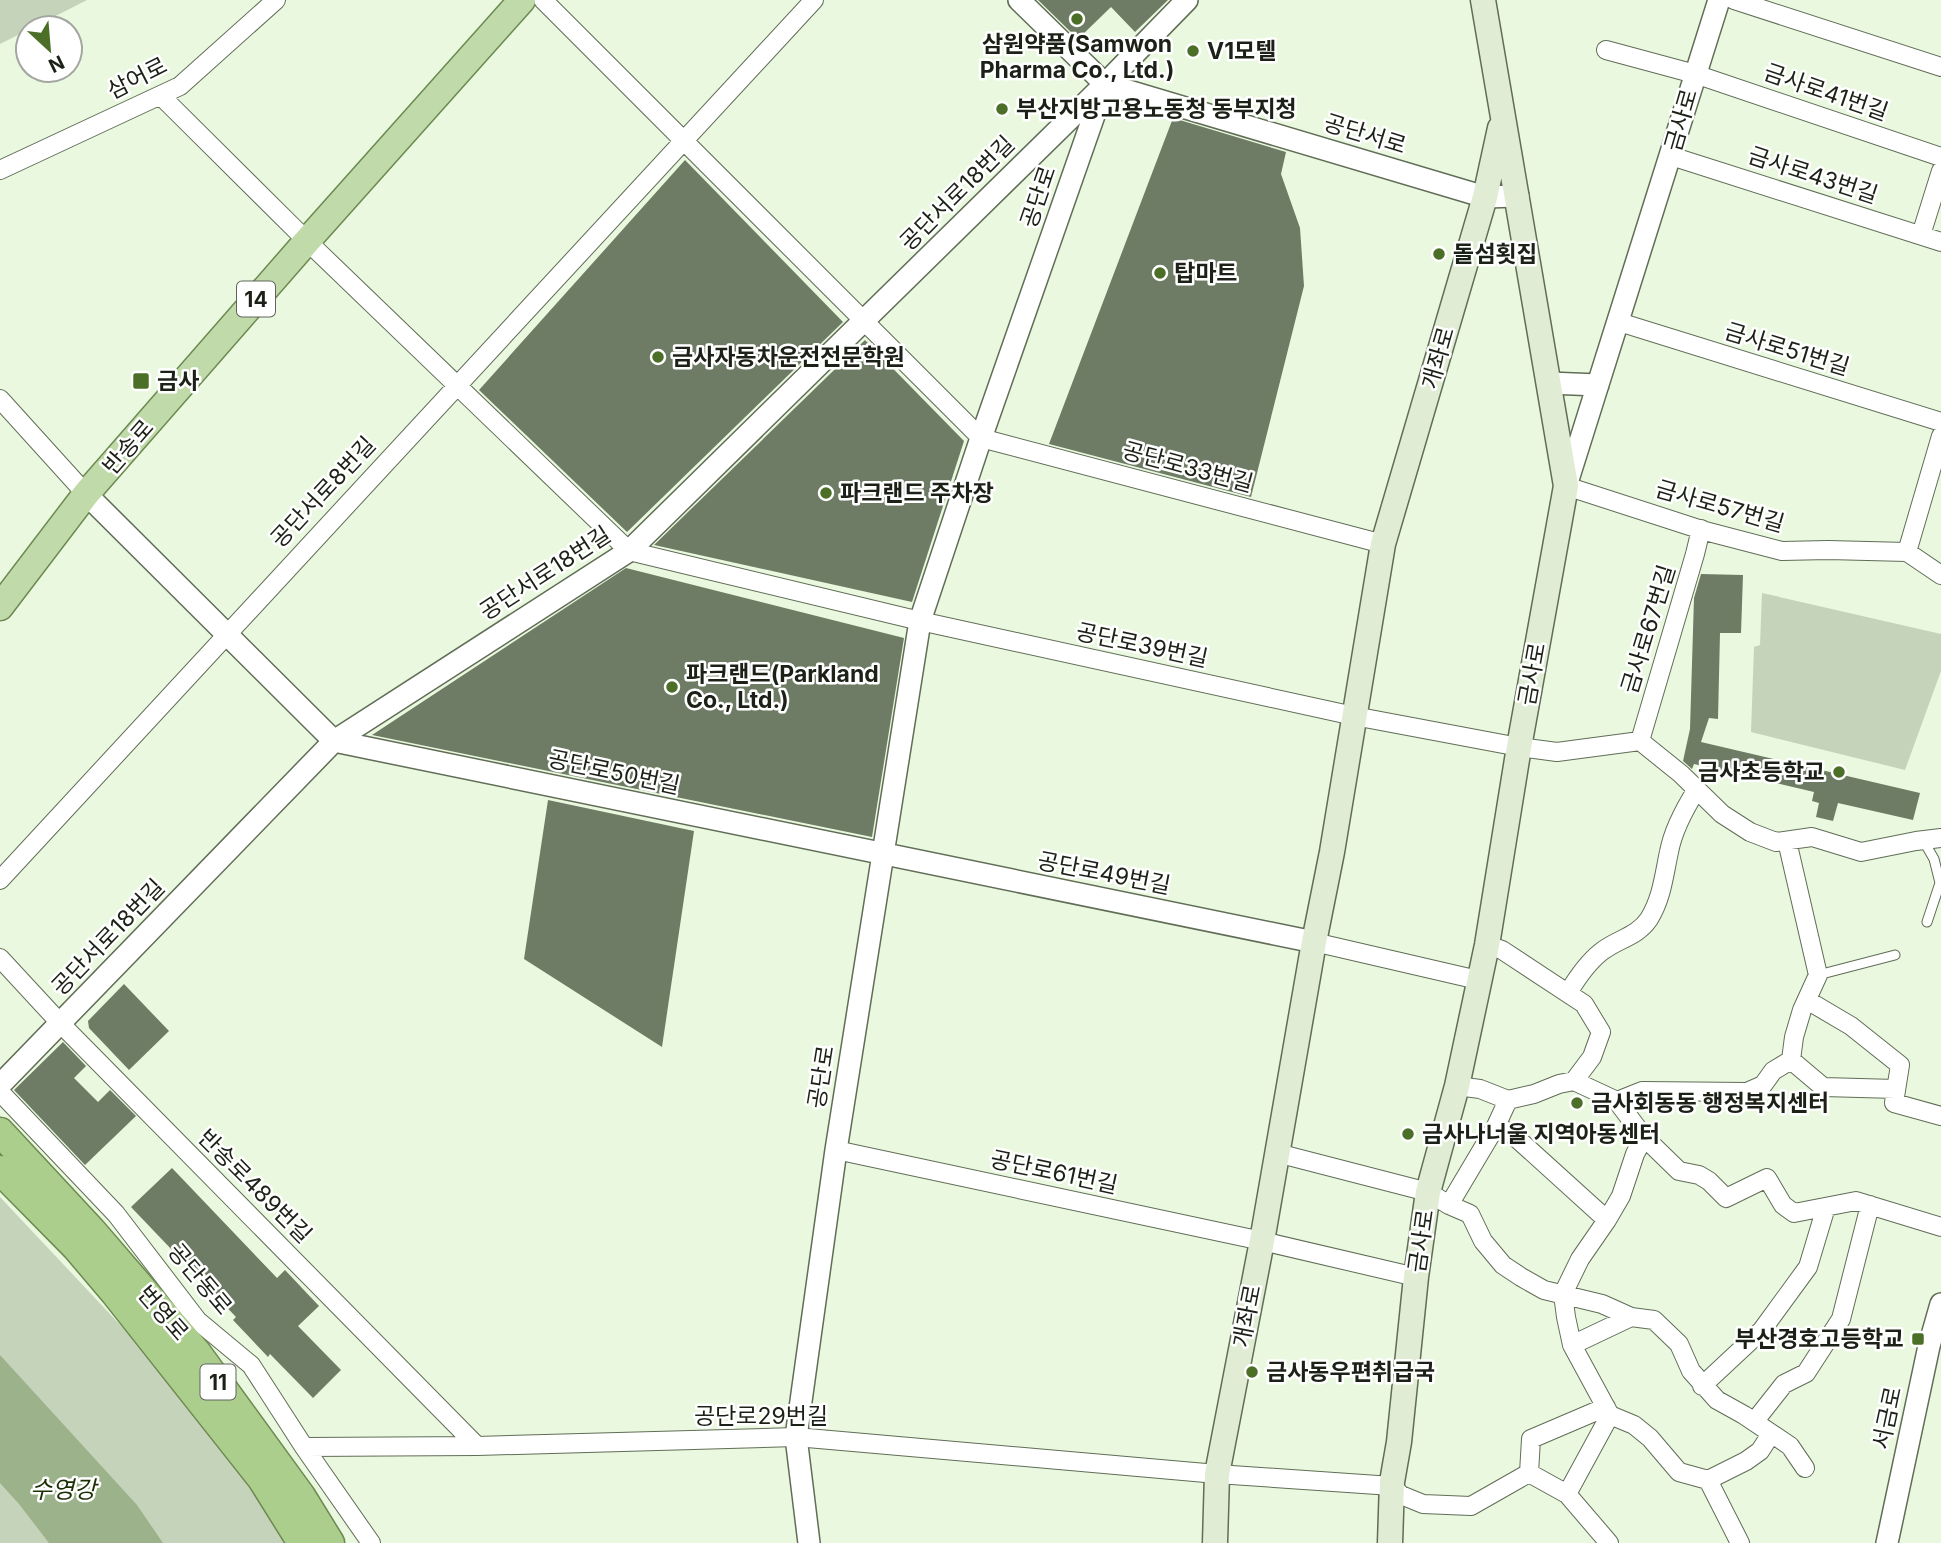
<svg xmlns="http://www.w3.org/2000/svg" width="1941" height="1543" viewBox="0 0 1941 1543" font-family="Inter,'Noto Sans KR',sans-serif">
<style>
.green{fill:#c5d3ba}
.water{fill:#9cb28a}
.building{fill:#6f7c65}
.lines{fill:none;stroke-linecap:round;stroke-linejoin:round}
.service-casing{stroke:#616d57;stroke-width:11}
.minor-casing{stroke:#616d57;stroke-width:20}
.tertiary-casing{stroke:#616d57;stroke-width:24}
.secondary-casing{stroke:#616d57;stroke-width:27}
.primary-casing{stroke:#6c8951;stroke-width:29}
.trunk-casing{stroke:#6c8951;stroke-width:31}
.service{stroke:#fff;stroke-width:9}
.minor{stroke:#fff;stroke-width:18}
.tertiary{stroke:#fff;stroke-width:21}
.secondary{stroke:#e0ecd4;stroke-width:24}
.primary{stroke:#c1daa9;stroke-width:26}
.trunk{stroke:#acce8c;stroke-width:28}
.poi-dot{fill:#4c6f27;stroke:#fff;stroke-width:2.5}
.labels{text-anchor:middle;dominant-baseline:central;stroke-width:5;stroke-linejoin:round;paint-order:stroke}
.shield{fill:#fff;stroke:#60645d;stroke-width:2}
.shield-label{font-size:21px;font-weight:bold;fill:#1c2117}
.poi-label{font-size:23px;font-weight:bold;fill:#1c2117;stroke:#fff;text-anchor:start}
.street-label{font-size:23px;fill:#1c2117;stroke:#fff}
.water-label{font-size:24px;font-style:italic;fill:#1b3003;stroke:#fff}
</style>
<rect width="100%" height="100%" fill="#e9f8de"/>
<path class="green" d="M 0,0 L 87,0 L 32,28 L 28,28 L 28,30 L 0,44 Z
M 1762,593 L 1941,634 L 1941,671 L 1905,770 L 1751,732 L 1754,647 L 1760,645 Z
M 0,1197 L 141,1347 L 255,1490 L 286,1543 L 0,1543 Z"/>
<path class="water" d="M 0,1355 L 137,1505 L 163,1543 L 49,1543 L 19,1504 L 0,1483 Z"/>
<path class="building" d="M 1038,0 L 1168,0 L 1135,32 L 1111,7 L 1078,39 Z
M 1173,118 L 1286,152 L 1281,174 L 1300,228 L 1304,286 L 1251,497 L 1049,444 Z
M 685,160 L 843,322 L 627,532 L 479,390 Z
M 865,340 L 964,441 L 912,602 L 654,545 Z
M 626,568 L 904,638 L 872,837 L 372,735 Z
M 1701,574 L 1743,575 L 1741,633 L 1720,633 L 1718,719 L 1709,718 L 1701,742 L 1920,793 L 1913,820 L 1838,803 L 1833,821 L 1816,817 L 1819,803 L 1812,801 L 1814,792 L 1694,764 L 1692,769 L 1683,761 L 1690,729 L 1694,598 Z
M 548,800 L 694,831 L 662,1047 L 524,959 Z
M 124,984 L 169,1031 L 129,1070 L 89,1028 L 88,1021 Z
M 63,1042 L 86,1066 L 74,1078 L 98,1102 L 110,1090 L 136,1116 L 85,1165 L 14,1090 Z
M 172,1168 L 277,1278 L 285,1270 L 319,1306 L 298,1326 L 341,1370 L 313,1398 L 270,1354 L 268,1357 L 233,1320 L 236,1317 L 131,1207 Z"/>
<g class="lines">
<g class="service-casing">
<path id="service" d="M 1923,840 L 1934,859 L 1940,883 L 1927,922
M 1818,975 L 1895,955"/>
</g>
<g class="minor-casing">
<path id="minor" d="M 543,0 L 981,438 L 1383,544
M 1734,0 L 1941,67
M 1606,50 L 1695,74 L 1941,157
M 161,96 L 307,241 L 629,551 L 920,621 L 1354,716 L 1519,747 L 1557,752 L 1640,741 L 1681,774 L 1722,814 L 1750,832 L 1776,842 L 1812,837 L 1861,852 L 1916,841 L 1941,838
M 1671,156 L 1941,242
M 0,170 L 180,86 L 276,0
M 1921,235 L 1941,171
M 1619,322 L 1941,422
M 0,399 L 86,494
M 1566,486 L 1705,531 L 1782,551 L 1828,550 L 1907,552 L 1941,575
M 1907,552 L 1941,436
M 1640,741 L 1695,554 L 1701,529
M 1787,841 L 1818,975 L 1802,1010 L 1794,1037 L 1791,1060
M 0,880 L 814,0
M 1314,942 L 1478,980
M 1487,945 L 1502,950 L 1584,1004 L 1601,1032 L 1592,1057 L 1574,1081
M 0,958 L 61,1024 L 477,1446
M 1568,993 C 1577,978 1587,963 1601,952 C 1617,939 1637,937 1649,919 C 1662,898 1664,875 1669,852 C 1673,830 1685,808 1697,789
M 1807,1000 L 1851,1026 L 1900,1065 L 1894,1103 L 1941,1116
M 1791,1060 L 1823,1087 L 1896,1089
M 1457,1086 L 1480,1089 L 1508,1100 L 1534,1094 L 1559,1084 L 1574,1081 L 1617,1101
M 0,1092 L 116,1214 L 198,1321 L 251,1365 L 304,1447 L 371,1543
M 1496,1126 L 1512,1134 L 1607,1220
M 1644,1137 L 1679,1171 L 1699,1175 L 1709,1181 L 1726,1198 L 1767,1178 L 1783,1205 L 1794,1213 L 1856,1201 L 1941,1227
M 836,1150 L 1262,1241 L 1416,1277
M 1277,1153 L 1428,1192 L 1449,1205 L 1470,1214 L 1483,1241 L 1503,1265 L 1521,1277 L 1544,1290 L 1602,1304 L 1631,1317 L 1654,1320 L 1679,1344 L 1691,1371 L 1717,1400 L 1744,1415 L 1790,1446 L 1805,1468
M 1449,1205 L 1496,1126 L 1508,1100
M 1572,1345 L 1631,1317
M 1702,1386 L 1762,1330 L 1808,1267 L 1826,1207
M 1754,1422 L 1784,1384 L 1806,1373 L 1841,1319 L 1870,1205
M 1771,1434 L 1760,1451 L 1746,1461 L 1708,1480 L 1679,1472 L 1650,1438 L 1634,1425 L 1610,1415 L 1572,1345 L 1566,1317 L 1563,1294 L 1580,1259 L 1607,1220 L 1621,1196 L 1635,1154 L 1644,1137 L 1617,1101 L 1642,1091 L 1747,1092 L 1763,1085 L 1773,1071 L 1791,1060
M 304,1447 L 477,1446 L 796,1437 L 1217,1474 L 1392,1486 L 1401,1495 L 1423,1504 L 1471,1506 L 1529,1473 L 1567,1494 L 1609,1543
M 1529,1473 L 1531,1439 L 1606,1407
M 1708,1480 L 1740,1543
M 1567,1494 L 1610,1415"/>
</g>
<g class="tertiary-casing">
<path id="tertiary" d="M 1019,0 L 1105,84 L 1485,197 L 1518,196
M 1549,383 L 1598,385
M 1566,486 L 1719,0
M 86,494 L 334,741 L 1314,942
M 0,1085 L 334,741 L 629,551 L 1102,87
M 809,1543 L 796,1437 L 836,1150 L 920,621 L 981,438 L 1105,84 L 1187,0
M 1887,1543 L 1929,1346 L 1941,1304"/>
</g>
<g class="secondary-casing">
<path id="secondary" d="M 1215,1543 L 1217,1474 L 1262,1241 L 1314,942 L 1332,852 L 1383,544 L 1485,197 L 1500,128
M 1390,1543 L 1392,1482 L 1399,1442 L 1416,1277 L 1428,1192 L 1457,1086 L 1487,945 L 1519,747 L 1566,486 L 1483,0"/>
</g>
<g class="primary-casing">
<path id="primary" d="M 0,607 L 86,494 L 307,241 L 522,0"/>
</g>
<g class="trunk-casing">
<path id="trunk" d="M 0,1132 L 92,1231 L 197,1353 L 301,1496 L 330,1543
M 0,1170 L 76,1247 L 115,1293 L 262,1479 L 302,1543"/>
</g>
<use href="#service" class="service"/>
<use href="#minor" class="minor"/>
<use href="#tertiary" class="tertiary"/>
<use href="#secondary" class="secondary"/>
<use href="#primary" class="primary"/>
<use href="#trunk" class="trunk"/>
</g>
<g class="poi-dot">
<circle cx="1077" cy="19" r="7"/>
<circle cx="1193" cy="51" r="7"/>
<circle cx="1002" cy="109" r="7"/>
<circle cx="1439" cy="254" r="7"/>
<circle cx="1160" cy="273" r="7"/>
<circle cx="658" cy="357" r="7"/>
<rect x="132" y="372" width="18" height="18" rx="3.5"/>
<circle cx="826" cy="493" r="7"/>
<circle cx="672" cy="687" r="7"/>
<circle cx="1839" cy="772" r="7"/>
<circle cx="1577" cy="1103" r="7"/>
<circle cx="1408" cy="1134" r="7"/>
<rect x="1911" y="1332" width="14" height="14" rx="3.5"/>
<circle cx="1252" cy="1372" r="7"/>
</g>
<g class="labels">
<g class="shield">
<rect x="237" y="281.5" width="38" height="35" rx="5"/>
<rect x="200.5" y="1364.5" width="35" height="35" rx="5"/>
</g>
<g class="shield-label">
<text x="256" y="299">14</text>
<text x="218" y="1382">11</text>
</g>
<g class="poi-label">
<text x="1077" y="44" text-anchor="middle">삼원약품(Samwon<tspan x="1077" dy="26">Pharma Co., Ltd.)</tspan></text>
<text x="1207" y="51">V1모텔</text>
<text x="1016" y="109">부산지방고용노동청 동부지청</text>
<text x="1453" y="254">돌섬횟집</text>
<text x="1174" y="273">탑마트</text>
<text x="672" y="357">금사자동차운전전문학원</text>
<text x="157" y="381">금사</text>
<text x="840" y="493">파크랜드 주차장</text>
<text x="686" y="674">파크랜드(Parkland<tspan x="686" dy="26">Co., Ltd.)</tspan></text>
<text x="1825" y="772" text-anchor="end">금사초등학교</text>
<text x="1591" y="1103">금사회동동 행정복지센터</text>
<text x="1422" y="1134">금사나너울 지역아동센터</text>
<text x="1904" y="1339" text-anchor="end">부산경호고등학교</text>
<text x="1266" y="1372">금사동우편취급국</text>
</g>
<g class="street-label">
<text transform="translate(137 78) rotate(-27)">삼어로</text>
<text transform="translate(1826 92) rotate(19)">금사로41번길</text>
<text transform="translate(1681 120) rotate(-74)">금사로</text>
<text transform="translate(1365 134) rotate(17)">공단서로</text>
<text transform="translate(1813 175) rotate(18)">금사로43번길</text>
<text transform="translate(957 193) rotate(-45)">공단서로18번길</text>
<text transform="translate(1038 197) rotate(-71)">공단로</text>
<text transform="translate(1787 349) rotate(17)">금사로51번길</text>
<text transform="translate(1438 358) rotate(-74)">개좌로</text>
<text transform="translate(128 447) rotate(-49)">반송로</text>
<text transform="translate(1188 467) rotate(15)">공단로33번길</text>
<text transform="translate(323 492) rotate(-47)">공단서로8번길</text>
<text transform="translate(1720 506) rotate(16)">금사로57번길</text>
<text transform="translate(545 573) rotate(-33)">공단서로18번길</text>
<text transform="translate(1648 629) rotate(-73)">금사로67번길</text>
<text transform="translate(1142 645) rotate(12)">공단로39번길</text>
<text transform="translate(1532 674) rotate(-80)">금사로</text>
<text transform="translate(614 772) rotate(12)">공단로50번길</text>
<text transform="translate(1104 873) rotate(11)">공단로49번길</text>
<text transform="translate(108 937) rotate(-46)">공단서로18번길</text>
<text transform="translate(821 1077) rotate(-81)">공단로</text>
<text transform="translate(1054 1172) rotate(12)">공단로61번길</text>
<text transform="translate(255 1186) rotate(45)">반송로489번길</text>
<text transform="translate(1421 1241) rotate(-82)">금사로</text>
<text transform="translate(200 1279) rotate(50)">공단동로</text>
<text transform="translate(163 1313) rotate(49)">번영로</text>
<text transform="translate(1247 1316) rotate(-79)">개좌로</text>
<text x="761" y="1416">공단로29번길</text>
<text transform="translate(1887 1418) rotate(-78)">서금로</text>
</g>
<g class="water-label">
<text x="63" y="1489">수영강</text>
</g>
</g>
<g transform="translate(49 49) rotate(154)"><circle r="33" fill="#ffffff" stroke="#a4a6a2" stroke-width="2"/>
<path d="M0-5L12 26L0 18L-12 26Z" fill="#4c6f27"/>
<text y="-10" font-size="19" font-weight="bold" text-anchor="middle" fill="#1c2117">N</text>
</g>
</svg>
